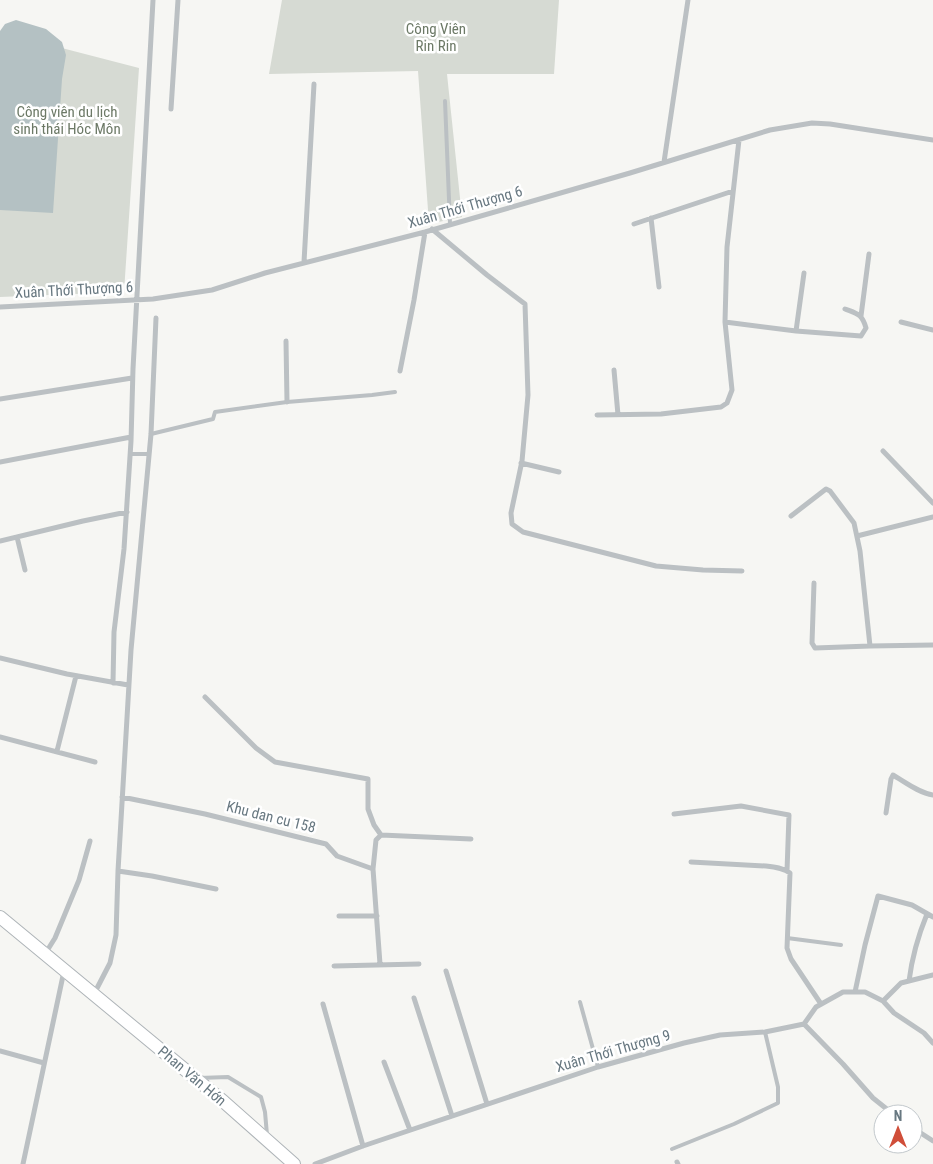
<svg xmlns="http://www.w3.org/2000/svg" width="933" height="1164" font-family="'Roboto Condensed',sans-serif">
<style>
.green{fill:#d6dad3}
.water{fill:#b4c1c3}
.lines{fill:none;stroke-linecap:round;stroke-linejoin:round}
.secondary-casing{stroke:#aeb4b8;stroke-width:14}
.lane{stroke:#bbc0c3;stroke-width:4}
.street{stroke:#bbc0c3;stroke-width:5}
.secondary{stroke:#fff;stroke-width:12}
.labels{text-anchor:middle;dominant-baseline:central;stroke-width:5;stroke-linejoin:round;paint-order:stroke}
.park-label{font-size:15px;fill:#6c7966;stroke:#fff}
.street-label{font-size:15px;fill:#687881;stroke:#fff}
</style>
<rect width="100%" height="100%" fill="#f6f6f3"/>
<path class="green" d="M282,0H559L554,74H447L462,217L429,224L418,71L269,74Z
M0,32L139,68L124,292L0,297Z"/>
<path class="water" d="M16,20L46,29L62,42L66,55L62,79L53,213L0,210V31L5,24Z"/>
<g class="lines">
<g class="secondary-casing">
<path id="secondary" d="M0,917L224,1102L294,1164"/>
</g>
<path class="lane" d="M445,101L450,224
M151,434L213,419L215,412L287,402L372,395L395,392
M130,454H149
M787,938L841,945
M580,1002L598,1067
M199,1078L228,1077L261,1097L265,1112L267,1135
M672,1149L734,1124L778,1103V1087L765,1032"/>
<path class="street" d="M171,109L178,0
M739,140L727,247L725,322L796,331L861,336L866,328C862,314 858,314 845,309
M664,162L688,0
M651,218L659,287
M634,224L733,191
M432,229L487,275L525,304L528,395L522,461L511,513L512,524L523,532L656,566L703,570L742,571
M304,262L314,84
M0,307L153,299L212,290L265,273L425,232L630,173L770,130L812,123L830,124L933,140
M861,316L869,254
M901,322L933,330
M796,331L804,273
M286,341L287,402
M614,370L618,415
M400,371L414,300L425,232
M0,399L132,378
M597,415L661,414L721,407L727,403L732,390L725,322
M883,451L933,503
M0,462L131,437
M521,463L559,472
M791,516L826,489L830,491L854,523L860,551L870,646L933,645
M857,536L933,517
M17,537L25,570
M0,541L83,521L127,512
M814,583L812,643L815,648L870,646
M0,658L67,674L128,685
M113,683L114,632L124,549L131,441L133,369L153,0
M205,697L256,748L275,762L368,779V809L374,825L381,835
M0,737L95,762
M57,751L76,676
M122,797L205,814L326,844L337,856L373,869L380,964
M886,813L891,779L893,775C905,782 919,793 933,795
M674,814L741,806L789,815L787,871
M691,862L766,866C775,867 783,868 790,873L787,948L791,959L821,1004
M373,869L376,840L381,835L471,839
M118,871L152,876L216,889
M339,916H377
M45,954L55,938L79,880L90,841
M334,966L419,964
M446,971L487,1104
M909,981C912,957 918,936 927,914
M855,992L865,945L878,896L912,905L933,917
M94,994L110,963L116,935L118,871L131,650L151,434L156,318
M414,998L452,1116
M883,1001L894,1013L924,1033L933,1043
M323,1004L363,1146
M804,1024L816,1007L843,992H865L883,1001L901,983L933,975
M804,1024L843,1064L873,1098L893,1114
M0,1051L44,1063
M384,1062L410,1130
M913,1128L933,1141
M677,1162L678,1164
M23,1164L64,971
M315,1164L363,1146L598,1067L684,1043L720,1035L765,1032L804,1024"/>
<use href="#secondary" class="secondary"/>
</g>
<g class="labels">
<g class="park-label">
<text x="436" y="29">Công Viên<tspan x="436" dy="17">Rin Rin</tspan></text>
<text x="67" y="112">Công viên du lịch<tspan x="67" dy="17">sinh thái Hóc Môn</tspan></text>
</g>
<g class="street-label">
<text transform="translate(465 207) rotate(-16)">Xuân Thới Thượng 6</text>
<text transform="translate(74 290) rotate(-3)">Xuân Thới Thượng 6</text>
<text transform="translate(271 817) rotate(14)">Khu dan cu 158</text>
<text transform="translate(613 1051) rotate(-16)">Xuân Thới Thượng 9</text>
<text transform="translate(192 1076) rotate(40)">Phan Văn Hớn</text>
</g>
</g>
<g transform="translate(898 1129)"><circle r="24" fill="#ffffff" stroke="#c3c9cd"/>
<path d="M0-4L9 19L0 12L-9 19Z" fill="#d04e39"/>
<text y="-8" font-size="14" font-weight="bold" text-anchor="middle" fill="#687881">N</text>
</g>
</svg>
